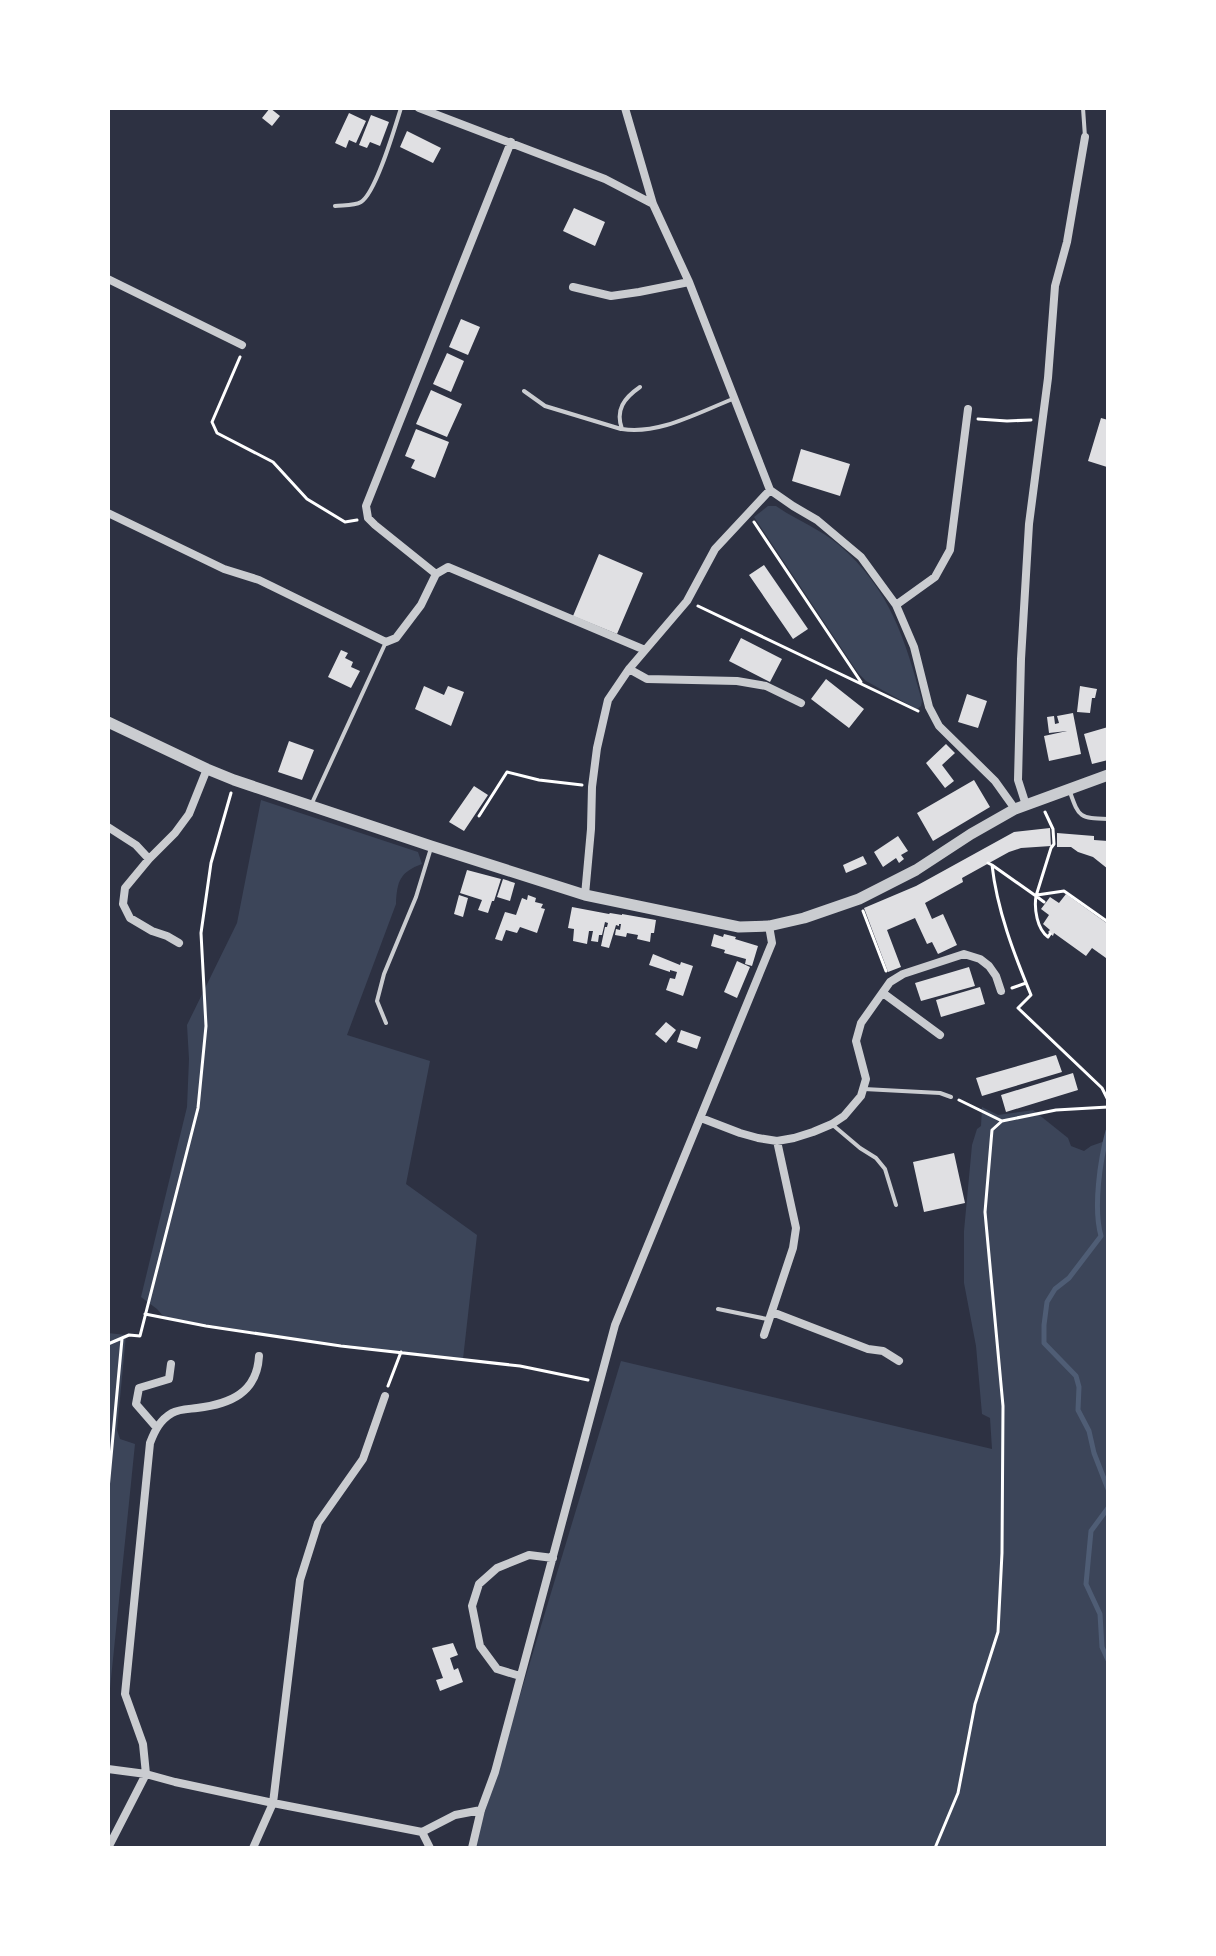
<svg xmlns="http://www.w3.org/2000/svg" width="1216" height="1956" font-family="'DM Sans',sans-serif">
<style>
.green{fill:#3c4559}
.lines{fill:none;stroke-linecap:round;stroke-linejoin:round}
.stream{stroke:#4f5d75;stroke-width:5}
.building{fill:#e0e0e3}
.path{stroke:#fff;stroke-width:3}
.service{stroke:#caccd0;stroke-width:4}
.minor{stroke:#caccd0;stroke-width:8}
.tertiary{stroke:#caccd0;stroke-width:11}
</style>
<rect width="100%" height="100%" fill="#2d3142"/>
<path class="green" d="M768,506H776C796,520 820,529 839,545C890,589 905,639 922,701L921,706L917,709L913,707L866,681L858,673L754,517Z
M261,800L418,852L422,864C400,872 397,881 396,904L347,1035L430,1061L406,1184L477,1235L463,1359C363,1348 263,1335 164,1317L157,1309L141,1297L187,1107L189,1059L187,1025L237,923Z
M982,1107L998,1115L1033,1110L1068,1138L1071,1146L1084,1151L1091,1146L1108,1140V1848H474L621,1361L992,1449L990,1418L982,1414L976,1346L964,1283V1231L972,1145L977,1129L981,1126Z
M108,1333L126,1335L117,1430L120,1439L135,1444L108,1708Z"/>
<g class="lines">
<path class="stream" d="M1108,1131C1100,1160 1093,1208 1101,1236L1069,1278L1055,1289L1047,1302L1044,1325V1343L1076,1376L1079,1387L1078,1410L1089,1431L1094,1453L1108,1489
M1108,1508L1091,1531L1086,1584L1100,1614L1102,1647L1108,1660"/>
</g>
<path class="building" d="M270,108L280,116L272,126L262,118Z
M349,113L366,121L356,143L349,140L346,148L335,143Z
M371,115L389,122L380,146L370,142L367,148L359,145Z
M407,131L441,148L433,163L400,147Z
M574,208L605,222L595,246L563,231Z
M461,319L480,327L468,355L449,347Z
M447,353L464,361L451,392L433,384Z
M431,390L462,404L447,437L416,424Z
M1101,418L1108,420L1107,467L1088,461Z
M416,429L449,442L435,478L411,468L415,460L405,456Z
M801,449L850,464L840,496L792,481Z
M599,554L643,573L617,634L573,616Z
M764,565L808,629L793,639L749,575Z
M741,638L782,659L770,682L729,661Z
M341,650L348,653L345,658L353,662L351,667L360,671L351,688L328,677Z
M826,679L864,709L849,728L811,699Z
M424,686L444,695L448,686L464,692L451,726L415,709Z
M1080,686L1097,689L1095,698H1092L1090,713L1077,712Z
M967,694L987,701L978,728L958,722Z
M1073,713L1081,754L1049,761L1044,736L1067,731L1049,733L1047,717L1054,716L1055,724L1059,723L1057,716Z
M1108,727V760L1092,764L1084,734Z
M289,741L314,750L302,780L278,772Z
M946,744L955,753L942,765L954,781L945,788L926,763Z
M974,780L990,807L933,841L917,813Z
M474,786L488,795L464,831L449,822Z
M1050,828L1051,846L1021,848L1009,852L962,878L963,882L925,903L932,919L943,914L957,945L938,954L932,942L927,944L915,918L887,930L901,967L888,972L864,908L916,886L1014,832Z
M1057,833L1094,836V840L1108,841V869L1093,857L1078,852L1071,847H1057Z
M898,836L908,851L901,855L904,859L899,863L896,858L883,867L874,852Z
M863,856L867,864L846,873L843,865Z
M467,870L501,879L494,901H492L488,913L478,910L482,900L460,893Z
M503,879L515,883L510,901L497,897Z
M1066,894L1108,924V956L1106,958L1092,948L1086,956L1054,933L1053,936L1048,932L1050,930L1043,924L1049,915L1041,909L1050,897L1059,903Z
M459,895L468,898L463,917L454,914Z
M528,895L536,898L535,902L543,904L541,908L545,909L537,933L520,927L517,933L506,930L502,941L495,939L505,912L516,915L522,898L527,900Z
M572,907L609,914L610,913L622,915V914L656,920L654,933H651L650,942L637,939L638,935L627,933L626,937L615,935L616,929L620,930L621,924H619V926L616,925L609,948L601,946L605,927H607L608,923L605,922L602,935H599L598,942L591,941L593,931H589L587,944L573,941L574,929L568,928Z
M714,934L723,937L724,934L736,937L735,939L758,946L752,966L745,964L746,959L724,953L725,950L711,946Z
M653,954L680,965L681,962L693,966L683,996L666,990L670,978L675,979L677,972L670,970V972L649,965Z
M737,961L750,967L737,998L724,992Z
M969,967L975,986L921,1001L915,983Z
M980,987L985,1004L941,1017L936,1000Z
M666,1022L676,1030L666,1043L655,1034Z
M681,1030L701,1037L697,1049L677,1042Z
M1056,1055L1062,1072L982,1096L976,1078Z
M1073,1073L1078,1090L1006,1112L1001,1095Z
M954,1153L965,1203L924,1212L913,1162Z
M453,1643L458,1655L450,1658L454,1670L458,1668L463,1682L440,1691L436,1680L443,1678L432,1648Z"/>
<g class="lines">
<path class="path" d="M240,357L212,422L217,433L273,462L307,499L345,522L357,520
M978,419L1007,421L1031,420
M754,522L861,682
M698,606L918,711
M479,816L507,772L539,780L582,785
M988,863L992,865C997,910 1014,954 1031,995L1018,1008L1102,1088L1108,1100
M992,865L1036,896L1051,848L1054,844L1053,829L1045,812
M1037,895L1064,891L1108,922
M1036,896C1034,909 1037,929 1048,937L1050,934
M1036,896L1044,902
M863,911L886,971
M1012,988L1026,983
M959,1100L1002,1121
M145,1314L206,1326L341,1346L520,1366L588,1380
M108,1344L129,1335L140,1336L198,1108L206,1026L201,933L211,863L231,793
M388,1386L401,1352
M108,1489L122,1339
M935,1848L958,1793L975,1704L998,1632L1002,1553L1003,1406L985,1212L992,1130L1002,1121L1056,1110L1108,1107"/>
<path class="service" d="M1083,108L1085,137
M335,206C343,205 354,206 361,202C376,193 395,127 401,108
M640,387C624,398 615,410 622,429C659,435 699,412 733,399
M524,391L545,406L621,429
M1070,792C1079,818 1080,818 1108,819
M312,803L386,642
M386,1023L377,1001L384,974L416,897L431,848
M864,1089L940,1093L951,1097
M834,1126L860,1148L876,1158L885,1169L896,1205
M718,1309L767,1319"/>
<path class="minor" d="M419,108L605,179L653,204
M625,108L653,204L689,282L770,490L793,506L817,520L861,557L896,605L914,647L929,707L939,726L995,781L1015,809
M108,279L242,345
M573,287L611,296L639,292L689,282
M108,513L224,569L259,580L386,642L396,638L421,605L436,574L448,567L645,650
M436,574L375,525L368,518L366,506L511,142
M896,605L935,577L950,550L968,409
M629,669L647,679L737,681L766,686L801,703
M1026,805L1018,780L1021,659L1029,524L1048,378L1055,286L1067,242L1085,137
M108,827L136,845L149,859
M585,895L591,829L592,787L597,748L608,700L629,669L687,601L715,549L770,490
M179,943L167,936L152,931L130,918L123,904L125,888L149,859L175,833L189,814L207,769
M883,993L940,1035
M701,1118L740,1133L758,1138L777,1141L794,1138L813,1132L832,1124L844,1116L861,1096L866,1079L856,1041L861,1023L890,982L903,974L964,954L980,959L989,966L996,976L1001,991
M772,1312L868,1349L883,1351L899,1361
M764,1335L793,1248L796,1228L777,1141
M156,1427L136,1404L139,1388L169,1379L171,1364
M520,1676L497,1669L480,1646L472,1606L479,1584L497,1568L529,1555L553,1558
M108,1769L146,1774L175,1782L273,1803L422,1832L455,1815L481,1810
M422,1832L430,1848
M108,1848L146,1774L143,1744L125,1694L150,1443C155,1430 160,1420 172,1413C179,1409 190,1409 197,1408C230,1404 257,1393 259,1356
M253,1848L273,1803L300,1580L318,1523L363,1459L385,1396
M472,1848L481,1810L495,1772L615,1325L772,943L769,926"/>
<path class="tertiary" d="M108,722L207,769L234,780L431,846L585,895L739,927L769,926L804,918L859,899L916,870L971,834L1015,809L1108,775"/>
</g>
<rect width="1216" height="1956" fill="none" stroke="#ffffff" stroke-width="220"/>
</svg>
